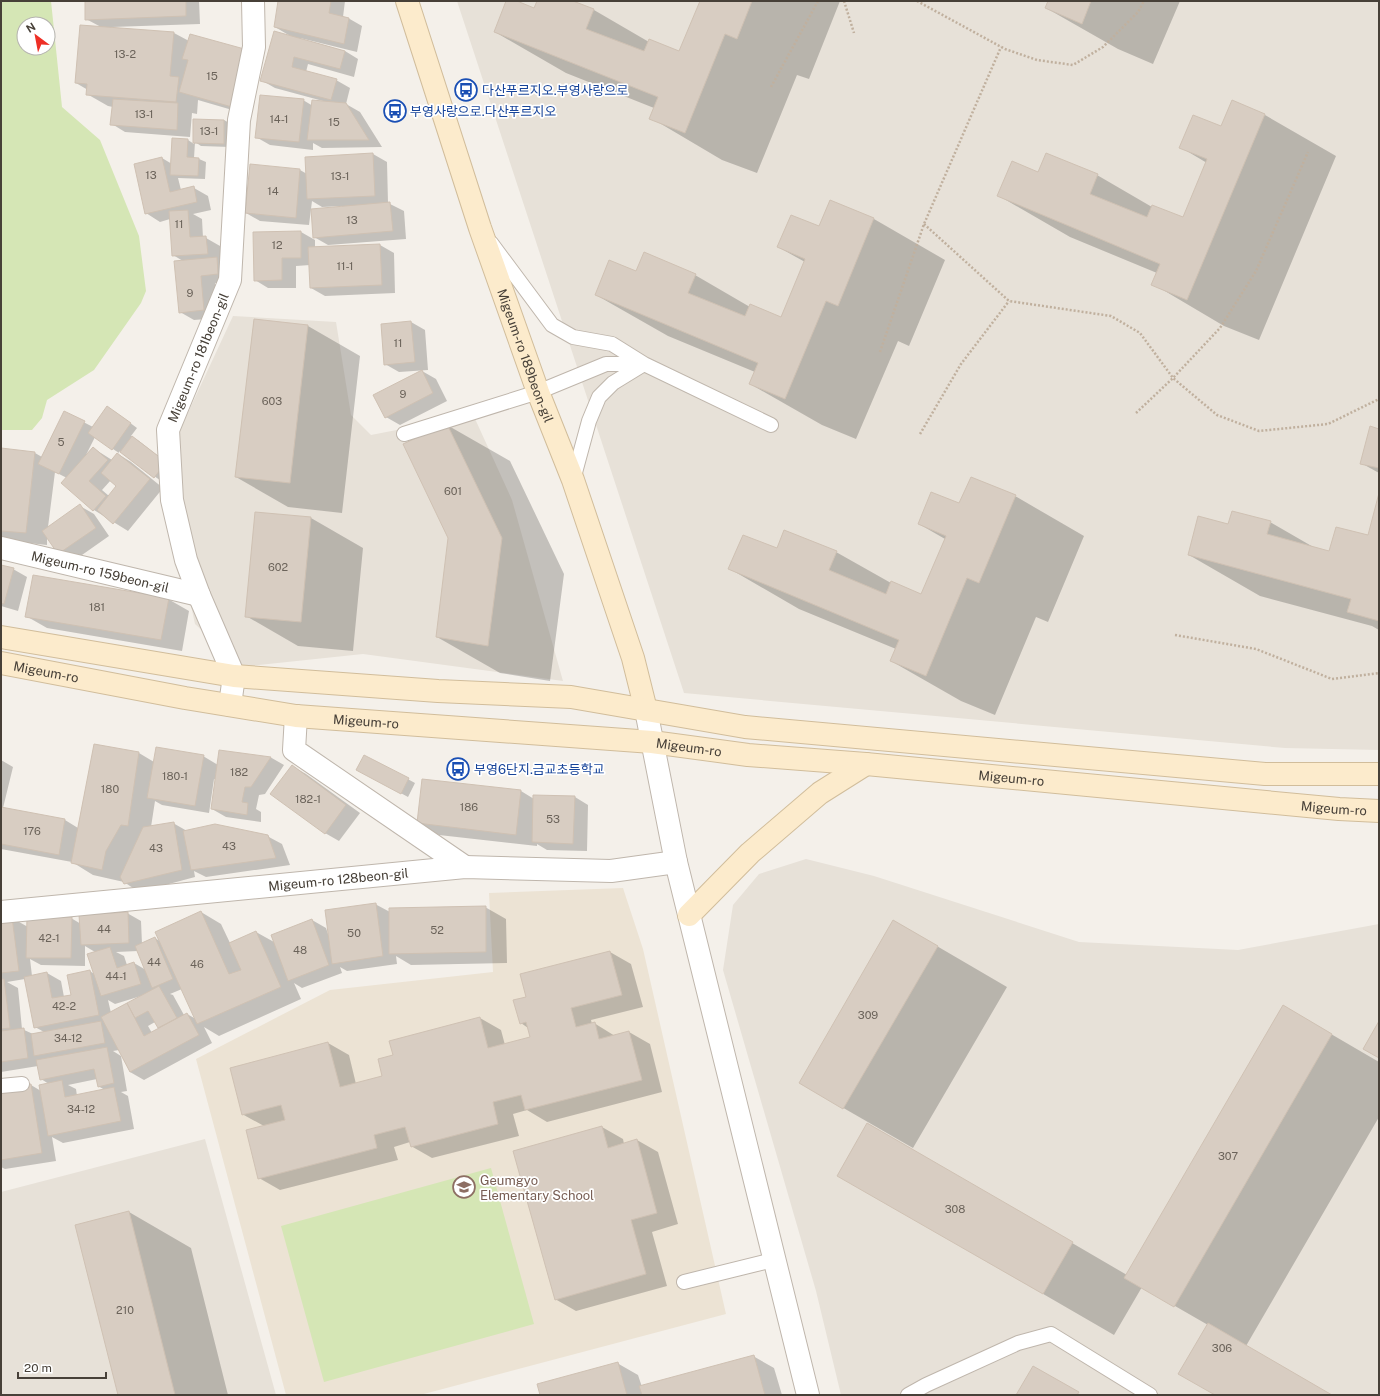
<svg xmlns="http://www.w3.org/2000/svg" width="1380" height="1396" font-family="'Public Sans','Noto Sans KR',sans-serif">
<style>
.residential{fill:#e7e1d8}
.education{fill:#ece3d4}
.green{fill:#d5e6b5;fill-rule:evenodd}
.shadow{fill:#0003;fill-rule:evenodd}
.building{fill:#d8cdc2;stroke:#cfc1b3}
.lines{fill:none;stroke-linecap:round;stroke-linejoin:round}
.lane-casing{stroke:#bfb6ac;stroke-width:16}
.street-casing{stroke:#bfb6ac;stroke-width:24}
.secondary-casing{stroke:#d1bd9b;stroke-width:24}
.path{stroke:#c0b09e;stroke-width:2.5;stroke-dasharray:2 2;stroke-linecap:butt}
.lane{stroke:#fff;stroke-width:14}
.street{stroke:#fff;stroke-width:22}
.secondary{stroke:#fcebcc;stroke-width:22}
.labels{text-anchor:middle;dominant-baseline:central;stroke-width:3.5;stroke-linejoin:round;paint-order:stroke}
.number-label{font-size:11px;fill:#6b635a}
.transit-label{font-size:13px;fill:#164399;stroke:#fff;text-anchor:start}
.street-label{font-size:13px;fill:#474038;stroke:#fff}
.education-label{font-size:13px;fill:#785e54;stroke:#fff;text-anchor:start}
</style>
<rect width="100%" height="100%" fill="#f4f0ea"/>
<path class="residential" d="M457,1H1379V750L1285,748L684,693Z
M233,316L336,322L351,415L371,435L422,425L471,410L512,500L563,681L363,654L241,667L195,624L177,541L180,465L179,432Z
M806,859L874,876L1079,942L1238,950L1379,924V1395H841L816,1291L723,970L733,905L759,874Z
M205,1139L276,1395H1V1192Z"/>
<path class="education" d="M623,888L643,949L726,1314L420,1395H286L196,1059L330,990L493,972L489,893Z"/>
<path class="green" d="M1,1H51L62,107L100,140L139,236L146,291L141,303L94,370L47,400L42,418L32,430H1ZM24,24H48V48H24Z
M491,1168L534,1324L324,1382L281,1226Z"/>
<path class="shadow" d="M86,1H199L200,24L112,27L111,28L174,33L189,41L246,114L198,100L197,114L192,113L190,137L125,132L112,124L113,107L108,106L87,94L88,90L76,83L101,27L86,19Z
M279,1H345L343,17L348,18L362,26L357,52L300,38V39L345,51L358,59L354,77L308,64L306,72L336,80L350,88L346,104L360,112L382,147L322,148L313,143V150L270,145L256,137L303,100L313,106L323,101L275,88L261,80L292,37L275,27Z
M508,1H515L534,9L538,1H571L594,10L649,42L680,52L701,1H840L809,79L797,75L757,173L722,160L651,118L654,108L566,73L495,32Z
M1050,1H1180L1153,64L1118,49L1046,8Z
M1232,102L1265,115L1336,156L1259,340L1224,326L1153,284L1157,273L1070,237L999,196L1038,173L1097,175L1152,207L1183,219L1207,163L1180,147L1221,128Z
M194,120H224L231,124L230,147L201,146L195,142L194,158L199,159L206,162L205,179L178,178L181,190L194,188L208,196L211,210L193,214L202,219L203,238H206L220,246L221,261L232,281L215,283L218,318L194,320L180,312L183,261L173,255L170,219L160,222L146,213L162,158L172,164L188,140L194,144Z
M373,154L387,162L388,203L404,211L406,239L328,245L314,237L342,207V206L322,207L312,201L309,225L260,221L246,213L300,170L307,174Z
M830,201L874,219L945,260L909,346L898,341L856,439L822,425L750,384L755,372L668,336L596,295L636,273L695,275L750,307L781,318L805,262L778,247L819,228Z
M301,232L315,240V248L380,245L394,253L395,293L325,296L311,288L310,265L296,266V288H268L255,280Z
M254,320L308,326L360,356L342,513L288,507L236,477Z
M411,322L425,330L428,370L399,372L385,364Z
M422,371L436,379L447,401L400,425L386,417Z
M114,411L137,428L131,436L139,441L172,467L161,481L120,451L118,454L131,462L163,488L128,531L94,510L67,478L55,472L48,527L80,506L94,514L109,536L72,562L47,537V545L1,540V449L35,453L42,457L64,412L93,427ZM95,437L119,453L112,460L93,448L86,455ZM111,480L118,486L109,496L102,490Z
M447,425L510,461L564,574L550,681L500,673L437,637L449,538Z
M1379,430V473L1361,463Z
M1015,496L1084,536L1048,622L1036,617L995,715L961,701L891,661L896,649L799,609L730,569L777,550L836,552L891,583L922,595L945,539L919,524L960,504Z
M1379,497V630L1372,626L1260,596L1189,555L1229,525L1270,522L1315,548L1330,552L1368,537Z
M256,513L311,518L363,548L353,651L298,646L246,616Z
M1,566L13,569L27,577L18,611L1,606Z
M168,599L189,611L182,651L47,628L26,616Z
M94,745L139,753L154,762L203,756L218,765L270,757L284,765L265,794L259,795L256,809L261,812V822L226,817L212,809L216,780L214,779L209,813L162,805L155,801L151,827L173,823L187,831L267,836L282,844L290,865L206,877L194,871L195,877L139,892L124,882L93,875L72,862L1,849V760L13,767L3,808L65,820L78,828Z
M365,756L415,783L408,797L364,773Z
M292,766L306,774L360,813L339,841L325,833Z
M521,791L534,799L575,797L588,805L587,851L547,850L537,844V846L439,835L418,823Z
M375,904L390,912L485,907L506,919L507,963L411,965L396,956L397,964L347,971L340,967L342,973L302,988L294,983L301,999L219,1036L204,1027L212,1043L144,1080L130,1072L119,1050L113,1051L121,1056L127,1091L121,1092L128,1096L134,1129L63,1143L52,1137L56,1161L5,1169L1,1167V1090L31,1085L41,1091L49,1084L41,1079L38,1066L1,1072V920L12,918L28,927L71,918L81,924L127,913L141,921L142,944L155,938L161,942L201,912L221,924L230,943L256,932L274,942L312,920L326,928L329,937ZM85,946L95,952L94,974L90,971L72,995L64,997L61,981L47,973L32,976L30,959L41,965L85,966ZM138,951L146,970L134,963L127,965L124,956L116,952ZM25,979L35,1027L44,1032L33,1034L22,1029L18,988L7,982ZM182,989L196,1019L187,1014L184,1015L173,995L170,994ZM141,996L142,997L111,1013L108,1000L115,1004ZM155,1022L159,1029L152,1033L148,1026ZM97,1079L98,1086L105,1090L77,1096L76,1089L68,1085Z
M894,921L1007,987L913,1148L800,1083Z
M610,952L631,964L643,1007L591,1020L592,1024L594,1023L615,1036L629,1032L650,1044L662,1092L547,1122L527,1110L513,1114L519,1136L432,1158L411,1146L410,1142L394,1147L398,1160L280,1190L259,1178L264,1126L242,1114L328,1043L349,1055L356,1084L384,1076L394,1056L480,1018L501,1030L505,1045L531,1038L528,1028L521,1023L527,998L521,975Z
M1283,1006L1379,1062V1117L1246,1346L1330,1395H1217L1208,1325L1142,1287L1114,1335L838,1175L868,1124L1127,1275Z
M602,1127L623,1139L624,1144L637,1140L658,1152L678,1224L652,1232L667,1286L576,1311L555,1299Z
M129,1212L191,1248L228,1395H119Z
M753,1356L774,1368L782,1395H541L617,1363L638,1375L642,1387Z"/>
<path class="building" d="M85,1H186V16L85,20Z
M278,1H331L329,13L349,18L344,44L274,27Z
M506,1H517L534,8L537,1H573L594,9L586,29L644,51L649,39L679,51L700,1H752L737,39L725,34L685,133L649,119L658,97L494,32Z
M1048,1H1091L1082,24L1045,8Z
M80,25L174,32L170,76L179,77L176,102L86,95L87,84L75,83Z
M274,31L345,51L340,69L294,57L292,67L337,79L331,100L260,81Z
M190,34L248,50L232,107L179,92L188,60L182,59Z
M260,95L304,99L299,142L255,138Z
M113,99L178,103L177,130L110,125Z
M312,100L346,103L369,140H307Z
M1232,100L1265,114L1187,300L1151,285L1160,264L997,196L1012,161L1038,172L1046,153L1098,174L1090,194L1147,217L1152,205L1183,217L1207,159L1179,148L1193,115L1221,126Z
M193,119L224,120V144L193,143Z
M172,138L188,139L187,157L199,158L198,176L170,175Z
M373,153L375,196L307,199L305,157Z
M162,157L170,192L194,186L197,202L145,214L134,164Z
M250,164L300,169L296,218L245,213Z
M830,200L874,218L838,306L826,301L785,399L749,384L758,363L595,295L609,260L636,271L644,252L696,274L688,293L745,316L750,304L781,317L805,259L777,247L791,215L819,226Z
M390,202L393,231L313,238L311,209Z
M188,210L190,237L206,236L208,254L172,256L169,211Z
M301,231V258H282V280L254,281L253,232Z
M380,244L382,285L310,288L308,247Z
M217,257L218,274L201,276L204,310L179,313L174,261Z
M254,319L308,325L290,483L235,477Z
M411,321L415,362L384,365L381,324Z
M422,370L433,393L385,418L373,395Z
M107,406L131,423L112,450L88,433Z
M64,411L85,421L59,474L38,464Z
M447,424L502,538L488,646L436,637L448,538L403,444Z
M1370,426L1379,429V468L1360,464Z
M132,436L166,462L154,478L120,452Z
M93,447L108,460L89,481L106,496L93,511L61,483Z
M1,448L35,452L26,533L1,531Z
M117,453L150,479L113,524L97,510L116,486L101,473Z
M971,477L1016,495L979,583L967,578L926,676L890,661L899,640L728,569L743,535L777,548L784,530L837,551L829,570L886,594L891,581L921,594L946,536L918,524L931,492L959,503Z
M1379,493V621L1347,612L1351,599L1188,555L1198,516L1228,524L1232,511L1271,521L1267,534L1329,551L1336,527L1368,535Z
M80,504L96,528L58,554L42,531Z
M255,512L311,517L301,622L245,617Z
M1,565L14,568L4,604L1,603Z
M33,575L169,598L161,640L25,617Z
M94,744L139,752L128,826L121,825L106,851L102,870L71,863Z
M156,747L204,755L195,806L147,798Z
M219,750L271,757L251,787H245L242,802L248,803L247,815L211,809Z
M364,755L409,778L401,794L356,770Z
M292,765L346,805L325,834L270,794Z
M422,779L521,790L516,835L417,823Z
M533,795L575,796L573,844L532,842Z
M1,807L65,819L59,855L1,844Z
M174,822L182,870L124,884L120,877L143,827Z
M215,824L268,835L276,858L191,870L183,831Z
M376,903L383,956L332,964L325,910Z
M486,906V952L389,954V908Z
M201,911L229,974L241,970L229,943L256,931L281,987L197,1024L155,932Z
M128,912L129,943L81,945L79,915Z
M12,917L19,971L1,973V919Z
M27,917H72L71,958H26Z
M312,919L329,965L288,981L271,935Z
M893,920L938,946L843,1109L799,1083Z
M155,937L173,979L152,988L135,946Z
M110,947L117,968L134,962L141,984L101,996L87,954Z
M610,951L622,995L571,1008L576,1027L595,1022L599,1039L629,1031L642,1080L525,1110L521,1095L493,1102L498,1124L411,1147L405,1127L374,1135L377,1148L258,1179L246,1130L285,1120L281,1105L242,1115L230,1068L328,1042L340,1087L382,1076L378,1059L393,1055L389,1041L480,1017L488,1048L530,1037L526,1022L520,1024L513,1000L526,997L520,974Z
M90,970L99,1015L34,1028L24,977L47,972L52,998L71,995L67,975Z
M1,979H4L10,1028L1,1029Z
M159,986L177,1018L158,1028L148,1011L135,1018L127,1003Z
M127,1003L144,1036L187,1013L199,1035L130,1072L101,1017Z
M1283,1005L1332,1034L1174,1307L1124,1278Z
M101,1021L105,1043L34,1056L31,1034Z
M1379,1021V1058L1363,1049Z
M24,1028L28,1058L1,1062V1031Z
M107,1047L114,1083L98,1087L94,1069L40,1080L36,1060Z
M62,1080L65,1097L114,1087L121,1121L48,1136L39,1085Z
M31,1084L42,1153L1,1160V1089Z
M867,1123L1073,1242L1043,1294L837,1176Z
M602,1126L608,1148L637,1139L657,1213L631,1220L646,1274L555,1300L513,1151Z
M129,1211L175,1395H118L75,1225Z
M1208,1323L1332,1395H1215L1178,1374Z
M754,1355L765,1395H642L639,1386Z
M618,1362L627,1395H540L537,1384Z
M1033,1366L1079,1392L1077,1395H1016Z"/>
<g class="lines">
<g class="lane-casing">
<path id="lane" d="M491,243L552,325L573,337L612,344L644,364L613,383L599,397L589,421L573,480
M404,434L538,392L606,364H644L771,425
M1,1086L22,1084
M684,1282L773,1260
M908,1395L926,1385L1018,1343L1051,1334L1150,1395"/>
</g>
<g class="street-casing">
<g id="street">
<path id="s1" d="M1,548L199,595"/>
<path id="s2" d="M230,705L234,676L199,595L186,560L172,500L168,430L230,280L239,120L254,47L253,1"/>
<path d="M646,710L676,862L808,1395"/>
<path d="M296,716L294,750L465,867"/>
<path id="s3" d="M1,912L465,867L611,871L676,862"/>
</g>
</g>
<g class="secondary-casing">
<g id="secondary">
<path id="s4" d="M407,1L480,228L538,392L573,480L633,658L646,710"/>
<path d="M1,637L234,676L438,691L571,697L745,727L1265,774H1379"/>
<path id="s5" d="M1,663L185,698L296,716L652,742L748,755L866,764L1339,809L1379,811"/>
<path d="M689,915L750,853L820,793L866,764"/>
</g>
</g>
<path class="path" d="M844,1L854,33
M917,1L1005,49L1037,60L1073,65L1103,47L1138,12L1144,1
M771,87L818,1
M924,224L1009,301L1111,316L1140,333L1173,378L1217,415L1259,431L1328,424L1379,399
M880,352L924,224L1001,47
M1136,413L1173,378L1220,328L1256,271L1308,152
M920,434L961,364L1009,301
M1175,635L1256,649L1332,679L1379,673"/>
<use href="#lane" class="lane"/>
<use href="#street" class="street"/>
<use href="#secondary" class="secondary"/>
</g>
<defs>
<g id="bus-ring" transform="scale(1.15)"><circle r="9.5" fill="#fff" stroke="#1a4fb4" stroke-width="1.5"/><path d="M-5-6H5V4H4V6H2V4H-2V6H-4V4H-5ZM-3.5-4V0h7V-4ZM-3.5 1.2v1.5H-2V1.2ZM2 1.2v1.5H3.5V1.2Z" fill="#1a4fb4"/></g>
<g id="school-ring" transform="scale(1.15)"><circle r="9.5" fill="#fff" stroke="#8d6e63" stroke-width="1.5"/><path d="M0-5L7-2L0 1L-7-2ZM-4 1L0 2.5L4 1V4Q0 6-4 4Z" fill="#8d6e63"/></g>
</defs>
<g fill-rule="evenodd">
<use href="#bus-ring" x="466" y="90"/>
<use href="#bus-ring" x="395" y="111"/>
<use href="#bus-ring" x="458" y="769"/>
<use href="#school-ring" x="464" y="1187"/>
</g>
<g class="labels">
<g class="number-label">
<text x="125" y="54">13-2</text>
<text x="212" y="76">15</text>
<text x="144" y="114">13-1</text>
<text x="279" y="119">14-1</text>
<text x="334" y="122">15</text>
<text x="209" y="131">13-1</text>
<text x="151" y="175">13</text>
<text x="340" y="176">13-1</text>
<text x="273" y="191">14</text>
<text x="352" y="220">13</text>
<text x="179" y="224">11</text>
<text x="277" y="245">12</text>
<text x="345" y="266">11-1</text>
<text x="190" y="293">9</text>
<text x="398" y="343">11</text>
<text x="403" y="394">9</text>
<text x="272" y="401">603</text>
<text x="61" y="442">5</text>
<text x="453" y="491">601</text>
<text x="278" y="567">602</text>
<text x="97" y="607">181</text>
<text x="239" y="772">182</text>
<text x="175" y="776">180-1</text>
<text x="110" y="789">180</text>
<text x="308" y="799">182-1</text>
<text x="469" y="807">186</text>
<text x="553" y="819">53</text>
<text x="32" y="831">176</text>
<text x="229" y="846">43</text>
<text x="156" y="848">43</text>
<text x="104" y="929">44</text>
<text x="437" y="930">52</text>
<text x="354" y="933">50</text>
<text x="49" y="938">42-1</text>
<text x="300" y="950">48</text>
<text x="154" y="962">44</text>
<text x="197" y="964">46</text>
<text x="116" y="976">44-1</text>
<text x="64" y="1006">42-2</text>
<text x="868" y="1015">309</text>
<text x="68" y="1038">34-12</text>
<text x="81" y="1109">34-12</text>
<text x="1228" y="1156">307</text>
<text x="955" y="1209">308</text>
<text x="125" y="1310">210</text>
<text x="1222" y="1348">306</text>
</g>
<g class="transit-label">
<text x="482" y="90">다산푸르지오.부영사랑으로</text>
<text x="410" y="111">부영사랑으로.다산푸르지오</text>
<text x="474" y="769">부영6단지.금교초등학교</text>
</g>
<g class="street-label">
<text stroke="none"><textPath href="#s4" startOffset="374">Migeum-ro 189beon-gil</textPath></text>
<text stroke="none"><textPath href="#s2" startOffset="365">Migeum-ro 181beon-gil</textPath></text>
<text stroke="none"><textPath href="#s1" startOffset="102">Migeum-ro 159beon-gil</textPath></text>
<text stroke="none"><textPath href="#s5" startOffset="46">Migeum-ro</textPath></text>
<text stroke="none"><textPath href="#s5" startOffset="370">Migeum-ro</textPath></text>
<text stroke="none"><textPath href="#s5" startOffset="694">Migeum-ro</textPath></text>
<text stroke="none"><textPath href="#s5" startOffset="1018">Migeum-ro</textPath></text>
<text stroke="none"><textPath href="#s5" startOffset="1342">Migeum-ro</textPath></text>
<text stroke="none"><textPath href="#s3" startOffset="339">Migeum-ro 128beon-gil</textPath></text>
</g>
<g class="education-label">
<text x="480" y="1180">Geumgyo<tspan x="480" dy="15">Elementary School</tspan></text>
</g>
</g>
<rect width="1380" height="1396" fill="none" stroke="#474038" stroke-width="4"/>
<g transform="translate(36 36) rotate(328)"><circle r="19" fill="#ffffff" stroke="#b5b3af"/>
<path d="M0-3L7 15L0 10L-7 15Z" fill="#ee2f26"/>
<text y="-6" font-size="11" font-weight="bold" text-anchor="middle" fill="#474038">N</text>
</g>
<path d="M18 1372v6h88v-6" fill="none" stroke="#474038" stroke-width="2"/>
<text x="24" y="1372" font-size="12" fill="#474038" stroke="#ffffff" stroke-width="3" paint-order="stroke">20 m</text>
</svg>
